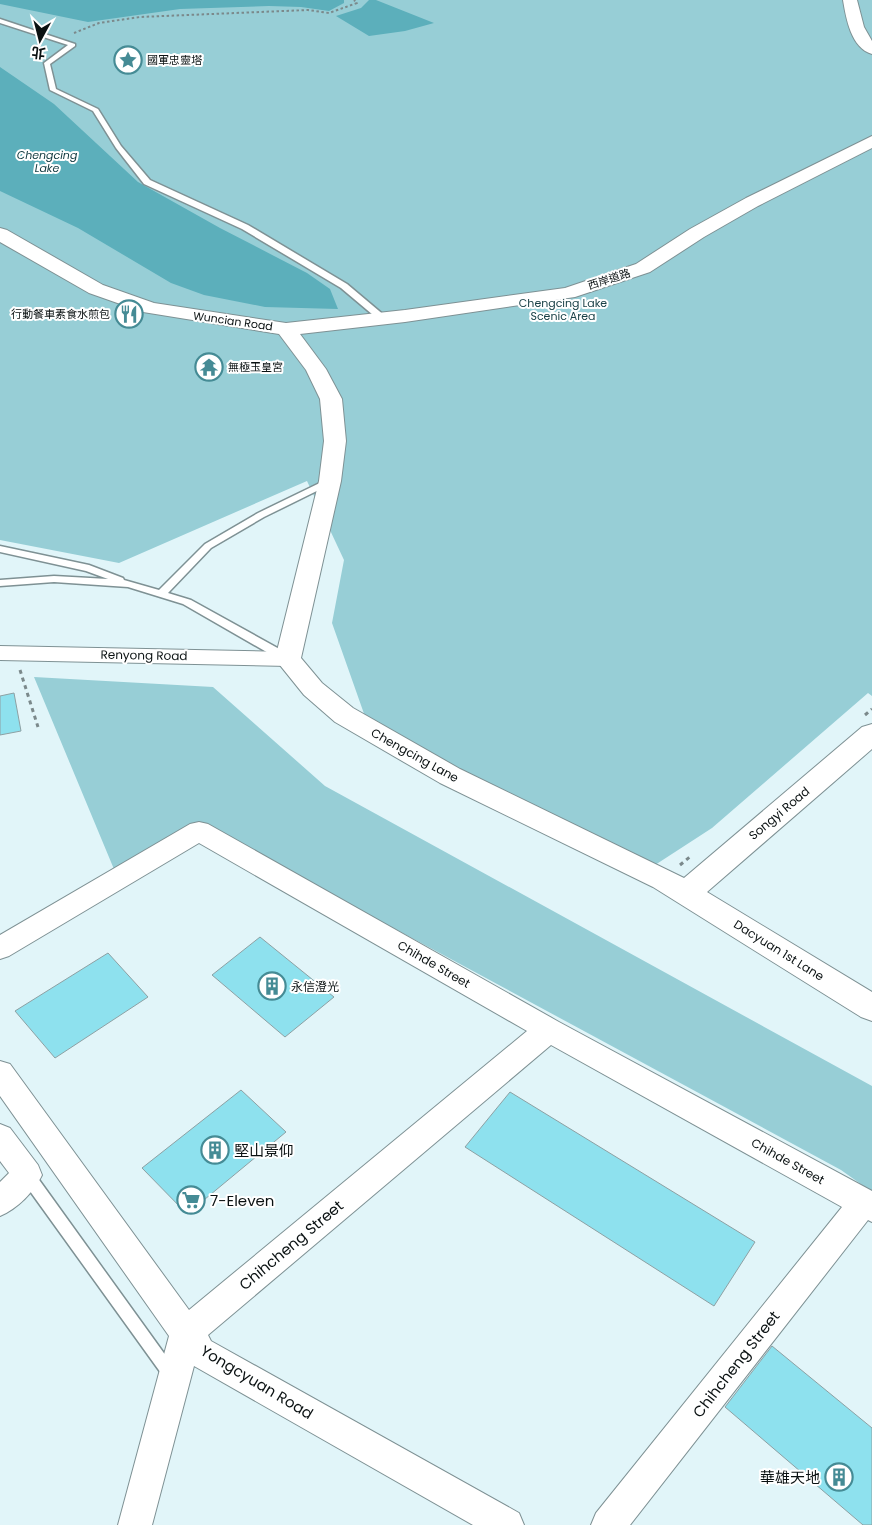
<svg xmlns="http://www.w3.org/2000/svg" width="872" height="1525" font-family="Poppins,'Noto Sans TC',sans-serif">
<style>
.green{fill:#97ced6}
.water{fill:#5cafbb}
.building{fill:#8ee1ee;stroke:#8da0a3}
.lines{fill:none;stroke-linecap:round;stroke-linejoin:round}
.service-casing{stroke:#7e9194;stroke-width:3}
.minor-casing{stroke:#7e9194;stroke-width:2}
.tertiary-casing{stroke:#7e9194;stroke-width:2}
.path-far1{stroke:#7b898b;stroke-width:2;stroke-dasharray:2.5 2.5;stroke-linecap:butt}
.path{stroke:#7b898b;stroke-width:3;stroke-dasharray:4 4;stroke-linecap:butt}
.service{fill:#fff;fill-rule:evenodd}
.minor{fill:#fff;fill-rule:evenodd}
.tertiary{fill:#fff;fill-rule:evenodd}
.labels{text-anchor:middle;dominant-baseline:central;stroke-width:4;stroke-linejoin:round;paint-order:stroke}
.far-poi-label{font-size:11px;fill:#0a1112;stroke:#fff;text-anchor:start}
.far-water-label{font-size:11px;font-style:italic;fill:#11393f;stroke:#fff}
.far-street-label{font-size:11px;fill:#0a1112;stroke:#fff}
.far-park-label{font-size:11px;fill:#1b4248;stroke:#fff}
.street-label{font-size:12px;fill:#0a1112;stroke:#fff}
.poi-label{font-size:12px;fill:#0a1112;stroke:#fff;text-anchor:start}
.near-poi-label{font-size:15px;fill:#0a1112;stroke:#fff;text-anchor:start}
.near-street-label{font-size:15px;fill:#0a1112;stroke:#fff}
</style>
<rect width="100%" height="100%" fill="#e1f5f9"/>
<path class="green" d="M0,0H872V696L868,693L712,828L655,865L368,725L332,623L344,560L307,481L119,563L0,540Z
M34,677L213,687L325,786L872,1086V1192L841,1170L201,824L116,874Z"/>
<path class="water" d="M0,0H344V3L329,11L301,7L269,6L180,9L88,22L0,4Z
M369,0H376L434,23L405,31L369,36L336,16L361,8Z
M0,67L54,104L138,182L220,228L307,273L330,289L338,309L265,307L204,295L171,283L78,228L0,191Z"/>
<path class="building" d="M14,693L21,731L0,735V696Z
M260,937L334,997L285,1037L212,975Z
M108,953L148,997L55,1058L15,1011Z
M241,1090L286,1132L187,1214L142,1168Z
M510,1092L755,1242L714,1306L465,1147Z
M772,1346L872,1428V1525H863L725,1407Z"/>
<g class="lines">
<g class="service-casing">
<path id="service" d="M0,19L75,44V46L50,64L56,89L98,109L121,146L150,180L248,225L347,284L385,316V320H379L341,288L242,229L144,184L116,148L93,111L50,90L44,63L68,45L0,23Z
M330,478L335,481L333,483L264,517L211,548L168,593L191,600L292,656L293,659L292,662H284L183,604L128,587L54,582L0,586V580L54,576L108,579L86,571L0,552V546L89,565L123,578L124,580L159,590L205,544L258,513Z
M27,1169L32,1170L176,1370L179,1375L176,1380L171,1383L166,1380L22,1180L20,1175L22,1170Z"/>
</g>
<g class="minor-casing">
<path id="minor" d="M0,646L288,652L296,654L299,659L296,664L288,666L0,660Z
M199,822L208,824L559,1022L872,1191V1222L868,1220L630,1525H591L596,1513L842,1207L551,1045L208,1335L211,1341L519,1513L524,1525H473L194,1366L152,1525H118L169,1336L0,1096V1061L10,1064L189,1310L527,1031L199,843L9,956L0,959V935L190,824Z
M0,1124L10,1128L38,1165L42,1175C34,1192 17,1209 0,1216V1182L9,1173L0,1161Z"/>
</g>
<g class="tertiary-casing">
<path id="tertiary" d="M843,0H857L864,27L872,41V54C851,48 846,18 843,0Z
M872,136V148L758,206L704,237L650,272L575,297L405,322L300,334L326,369L342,399L346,441L341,481L301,658L322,683L353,708L460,769L684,878L862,727L872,724V749L707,892L872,992V1021L861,1017L653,887L440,783L335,722L304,695L275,659L319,481L324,441L320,399L306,370L279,334L143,312L89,293L0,242V228L7,230L103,285L154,303L286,323L405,310L565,288L636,264L690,229L746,198Z"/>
</g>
<path class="path-far1" d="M74,33L99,23L140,17L308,10L329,13L357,3L354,0"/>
<path class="path" d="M20,670L38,727
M865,715L872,709
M680,865L691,856"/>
<use href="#service" class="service"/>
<use href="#minor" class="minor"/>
<use href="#tertiary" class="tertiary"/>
</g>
<defs>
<g id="sight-ring" transform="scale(1.4375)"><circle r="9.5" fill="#fff" stroke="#458b95" stroke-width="1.5"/><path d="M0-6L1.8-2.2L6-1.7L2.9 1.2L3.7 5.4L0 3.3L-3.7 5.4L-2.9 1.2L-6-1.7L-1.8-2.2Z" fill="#458b95"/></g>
<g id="restaurant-ring" transform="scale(1.4375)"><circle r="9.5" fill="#fff" stroke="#458b95" stroke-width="1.5"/><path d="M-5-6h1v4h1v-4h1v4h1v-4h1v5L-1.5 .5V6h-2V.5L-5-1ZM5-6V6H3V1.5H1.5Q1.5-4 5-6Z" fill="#458b95"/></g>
<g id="temple-ring" transform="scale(1.4375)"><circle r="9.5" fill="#fff" stroke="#458b95" stroke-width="1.5"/><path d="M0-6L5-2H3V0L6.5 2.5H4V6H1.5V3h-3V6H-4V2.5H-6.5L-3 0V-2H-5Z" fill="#458b95"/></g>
<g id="building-ring" transform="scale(1.4375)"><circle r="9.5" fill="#fff" stroke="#458b95" stroke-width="1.5"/><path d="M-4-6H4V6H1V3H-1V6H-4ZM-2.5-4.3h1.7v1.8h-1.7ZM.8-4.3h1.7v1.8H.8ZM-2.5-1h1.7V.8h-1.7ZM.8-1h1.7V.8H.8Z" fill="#458b95"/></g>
<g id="supermarket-ring" transform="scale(1.4375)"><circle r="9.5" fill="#fff" stroke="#458b95" stroke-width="1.5"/><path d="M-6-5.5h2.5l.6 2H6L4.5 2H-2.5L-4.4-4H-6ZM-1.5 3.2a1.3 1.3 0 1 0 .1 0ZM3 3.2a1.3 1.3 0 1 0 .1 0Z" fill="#458b95"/></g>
</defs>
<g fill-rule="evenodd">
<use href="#sight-ring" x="128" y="60"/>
<use href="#restaurant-ring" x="129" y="314"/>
<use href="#temple-ring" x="209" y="367"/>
<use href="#building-ring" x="272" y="986"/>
<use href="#building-ring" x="215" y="1150"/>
<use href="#supermarket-ring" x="191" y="1200"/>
<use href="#building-ring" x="839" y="1477"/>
</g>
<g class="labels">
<g class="far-poi-label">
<text x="147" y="60">國軍忠靈塔</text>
<text x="110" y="314" text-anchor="end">行動餐車素食水煎包</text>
<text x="228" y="367">無極玉皇宮</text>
</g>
<g class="far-water-label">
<text x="47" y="155">Chengcing<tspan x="47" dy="13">Lake</tspan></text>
</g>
<g class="far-street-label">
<text transform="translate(609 279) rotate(-18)">西岸道路</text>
<text transform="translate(233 321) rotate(8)">Wuncian Road</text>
</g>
<g class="far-park-label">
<text x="563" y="303">Chengcing Lake<tspan x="563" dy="13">Scenic Area</tspan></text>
</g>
<g class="street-label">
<text transform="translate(144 655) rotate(1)">Renyong Road</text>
<text transform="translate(415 755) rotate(29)">Chengcing Lane</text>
<text transform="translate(779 813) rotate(-40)">Songyi Road</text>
<text transform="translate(779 950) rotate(32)">Dacyuan 1st Lane</text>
<text transform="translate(434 964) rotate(30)">Chihde Street</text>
<text transform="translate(788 1161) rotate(29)">Chihde Street</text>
</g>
<g class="poi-label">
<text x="291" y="986">永信澄光</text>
</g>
<g class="near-poi-label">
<text x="234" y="1150">堅山景仰</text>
<text x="210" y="1200">7-Eleven</text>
<text x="820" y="1477" text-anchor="end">華雄天地</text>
</g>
<g class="near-street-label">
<text transform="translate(291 1245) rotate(-40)">Chihcheng Street</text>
<text transform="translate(736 1364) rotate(-52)">Chihcheng Street</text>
<text transform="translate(257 1382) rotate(31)">Yongcyuan Road</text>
</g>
</g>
<g transform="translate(40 40) rotate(187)" stroke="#ffffff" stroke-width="4" paint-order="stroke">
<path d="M0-4L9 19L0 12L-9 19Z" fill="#0a1112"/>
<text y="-8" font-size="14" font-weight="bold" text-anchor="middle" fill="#0a1112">北</text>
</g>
</svg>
